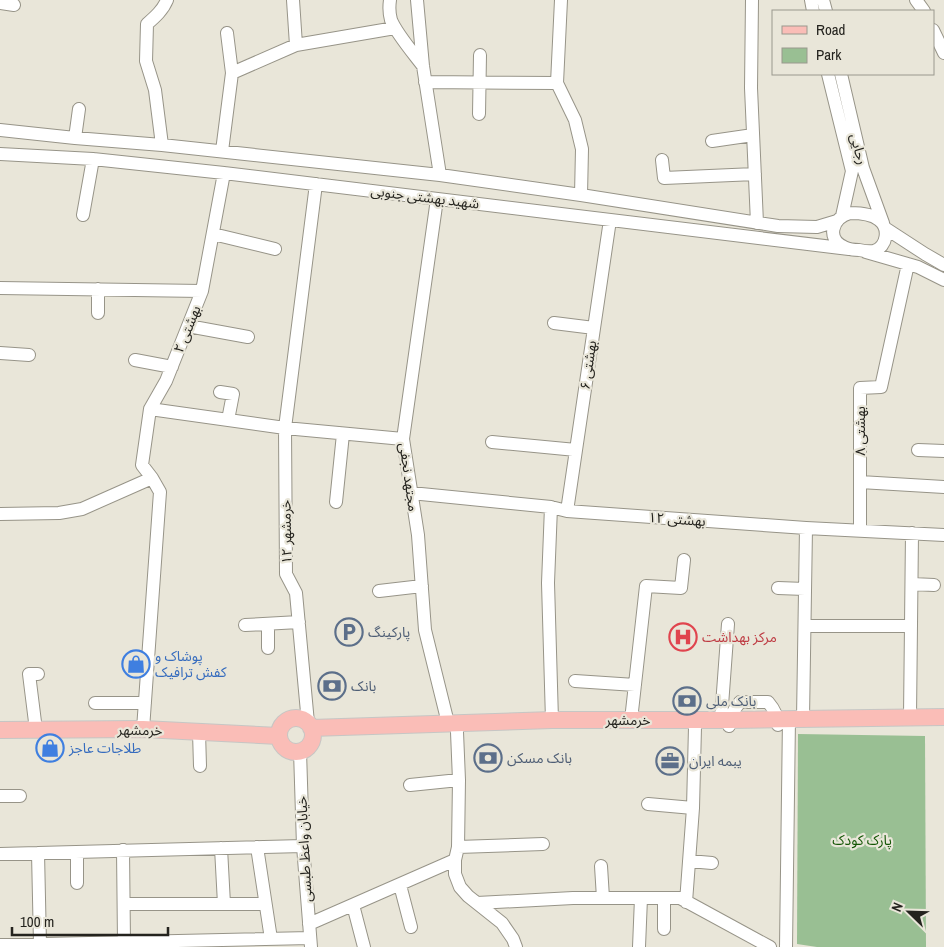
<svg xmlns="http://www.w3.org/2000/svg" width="944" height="947" font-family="'Archivo Narrow','Noto Sans Arabic',sans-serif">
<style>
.green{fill:#99bf93}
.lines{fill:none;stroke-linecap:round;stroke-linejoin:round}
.minor-casing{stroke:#979488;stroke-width:14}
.major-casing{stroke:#c6c6c4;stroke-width:18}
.minor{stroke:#fff;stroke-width:12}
.major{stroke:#fabdb7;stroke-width:16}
.labels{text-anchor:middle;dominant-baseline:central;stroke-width:4.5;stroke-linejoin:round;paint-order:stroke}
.street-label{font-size:14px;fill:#24231e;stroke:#e9e6d9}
.service-label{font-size:14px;fill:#4e5e75;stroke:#e9e6d9;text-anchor:start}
.health-label{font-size:14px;fill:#be3a42;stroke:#e9e6d9;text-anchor:start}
.shop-label{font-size:14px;fill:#366cbe;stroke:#e9e6d9;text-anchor:start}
.park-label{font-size:14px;fill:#155706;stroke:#e9e6d9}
</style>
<rect width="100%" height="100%" fill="#e9e6d9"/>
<path class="green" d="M798,734L925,736L926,947H817L797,944Z"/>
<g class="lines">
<g class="minor-casing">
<path id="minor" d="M293,0L296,45
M390,0C389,7 389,13 391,20C396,33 414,54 423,66
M417,0L423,66L440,175
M561,0L557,83L575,120L582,149L581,195
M752,0L751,88L757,223
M811,0L813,11
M823,0L826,11
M916,0L924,11
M0,3L14,5
M933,30L944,53
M232,73L296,45L395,28
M828,74L852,171L842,216
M841,74L863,168L883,223
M425,82L557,83
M479,114L480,55
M0,130L75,138L162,145L440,175L581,195L778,226L817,227L837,221
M75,138L79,109
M712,141L753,135
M162,145L155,90L146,61L147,24C155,17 163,10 167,0
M222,151L232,73L227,33
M0,154L93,159L224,173L849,249
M662,160L664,178L755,174
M437,199L403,439L418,535L425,630L448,723
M850,213C859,213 872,214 879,220C890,228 887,247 874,251C869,252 864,251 859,250C854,250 848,249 844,247C826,239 832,218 850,213Z
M83,215L93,159
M885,228L925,254L944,265
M213,234L275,249
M866,252L918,267L944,280
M0,288L202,291
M98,313V289
M554,323L594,328
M188,326L248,337
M0,353L29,355
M135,360L172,367
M220,392L233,394L228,420
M150,409L285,428L403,439
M492,442L576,450
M918,450L944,451
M860,482L944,487
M411,493L551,507L567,511L806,528L944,535
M336,502L343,434
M551,507L548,583L552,720
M567,511L610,220
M0,514L59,513L82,509L152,478
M860,531V388L881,387L908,264
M912,584L934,585
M778,588L805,589
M379,591L422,586
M245,625L299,622
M805,626H911
M268,648V624
M575,681L635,685
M95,703H145
M910,716L912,533
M803,718L806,528
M721,719L728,624
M631,720L646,586L681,588L684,560
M308,723L296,593L286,574L285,428L316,184
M729,726C730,716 734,709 740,702H768C774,709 778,716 778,725
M143,729L160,492L152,478L142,465L150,409L166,381L202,291L224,173
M36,730L29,674H38
M199,732L200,766
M457,732L459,780L458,847L455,860V874L460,887L468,896L502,923L513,939L516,947
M300,751L303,846L311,947
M410,785L459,780
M0,796H20
M648,804L693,808
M257,847L271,939
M458,847L543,844
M221,848L224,904
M123,850L124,942
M38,853L40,944
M0,854L303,846
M689,861L712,863
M601,866L603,898
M77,883V852
M400,885L411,927
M664,898V929
M686,902L693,808L695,727
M477,903L573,898H680L770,947
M124,904H265
M353,905L364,947
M309,924L455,860
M0,945L310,938
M639,947L641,898
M786,947L789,718"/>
</g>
<g class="major-casing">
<path id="major" d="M279 735a17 17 0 1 1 34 0a17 17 0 1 1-34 0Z
M311,728L552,720H730L944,717
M0,730L143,729L279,736"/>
</g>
<use href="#minor" class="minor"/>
<use href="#major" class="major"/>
</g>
<defs>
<g id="parking-ring" transform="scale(1.4375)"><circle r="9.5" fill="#e9e6d9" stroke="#5c6f8a" stroke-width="1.5"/><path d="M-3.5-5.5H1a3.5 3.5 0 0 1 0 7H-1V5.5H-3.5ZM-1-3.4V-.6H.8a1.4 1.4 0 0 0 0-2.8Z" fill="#5c6f8a"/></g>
<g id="hospital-ring" transform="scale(1.4375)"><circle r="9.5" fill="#e9e6d9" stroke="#e0444e" stroke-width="1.5"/><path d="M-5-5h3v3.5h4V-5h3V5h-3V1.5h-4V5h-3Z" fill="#e0444e"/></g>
<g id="shop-ring" transform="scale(1.4375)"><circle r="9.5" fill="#e9e6d9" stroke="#3f7fe0" stroke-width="1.5"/><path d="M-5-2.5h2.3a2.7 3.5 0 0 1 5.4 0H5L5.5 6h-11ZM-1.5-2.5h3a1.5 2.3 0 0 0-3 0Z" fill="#3f7fe0"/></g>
<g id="bank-ring" transform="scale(1.4375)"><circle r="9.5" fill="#e9e6d9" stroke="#5c6f8a" stroke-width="1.5"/><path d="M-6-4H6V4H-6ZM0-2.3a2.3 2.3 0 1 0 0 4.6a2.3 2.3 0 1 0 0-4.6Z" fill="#5c6f8a"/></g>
<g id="office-ring" transform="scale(1.4375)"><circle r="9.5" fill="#e9e6d9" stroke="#5c6f8a" stroke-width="1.5"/><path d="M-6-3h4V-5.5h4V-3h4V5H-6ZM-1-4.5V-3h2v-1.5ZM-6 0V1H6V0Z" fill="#5c6f8a"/></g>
</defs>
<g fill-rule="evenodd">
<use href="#parking-ring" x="349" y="632"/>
<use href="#hospital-ring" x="683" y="637"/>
<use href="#shop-ring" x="136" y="664"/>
<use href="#bank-ring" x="332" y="686"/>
<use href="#bank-ring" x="687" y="701"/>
<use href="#shop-ring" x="50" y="748"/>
<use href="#bank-ring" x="488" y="758"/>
<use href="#office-ring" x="670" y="761"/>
</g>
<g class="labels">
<g class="street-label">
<text transform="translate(859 149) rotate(76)">رجایی</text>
<text transform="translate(425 197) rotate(7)">شهید بهشتی جنوبی</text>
<text transform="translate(187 329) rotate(-68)">بهشتی ۲</text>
<text transform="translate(588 365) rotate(-82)">بهشتی ۶</text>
<text transform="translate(860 431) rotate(-90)">بهشتی ۸</text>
<text transform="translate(409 477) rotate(82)">مجتهد نجفی</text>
<text transform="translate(677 519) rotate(4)">بهشتی ۱۲</text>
<text transform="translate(286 532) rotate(-91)">خرمشهر ۱۲</text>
<text x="628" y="720">خرمشهر</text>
<text transform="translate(140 730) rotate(1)">خرمشهر</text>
<text transform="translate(304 849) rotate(-93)">خیابان واعظ طبسی</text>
</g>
<g class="service-label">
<text x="368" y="632">پارکینگ</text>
<text x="351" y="686">بانک</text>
<text x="706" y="701">بانک ملی</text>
<text x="507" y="758">بانک مسکن</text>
<text x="689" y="761">یبمه ایران</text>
</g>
<g class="health-label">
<text x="702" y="637">مرکز بهداشت</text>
</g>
<g class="shop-label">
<text x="155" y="656">پوشاک و<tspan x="155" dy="16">کفش ترافیک</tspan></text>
<text x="69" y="748">طلاجات عاجز</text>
</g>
<g class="park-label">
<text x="862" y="840">پارک کودک</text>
</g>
</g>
<rect x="772" y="10" width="162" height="65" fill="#e9e6d9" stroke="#9a988e"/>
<rect x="782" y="26" width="25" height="8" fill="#fabdb7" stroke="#9a988e"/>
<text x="816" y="35" font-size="15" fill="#24231e">Road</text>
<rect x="782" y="48" width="25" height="15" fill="#99bf93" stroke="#9a988e"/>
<text x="816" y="60" font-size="15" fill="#24231e">Park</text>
<g transform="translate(909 912) rotate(293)" stroke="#e9e6d9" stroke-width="4" paint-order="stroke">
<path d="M0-4L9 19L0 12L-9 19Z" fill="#24231e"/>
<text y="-8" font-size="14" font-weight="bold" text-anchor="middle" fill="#24231e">N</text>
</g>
<path d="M12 927v8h156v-8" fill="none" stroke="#24231e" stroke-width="2.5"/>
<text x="20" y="927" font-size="15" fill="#24231e" stroke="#e9e6d9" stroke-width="4" paint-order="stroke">100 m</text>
</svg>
